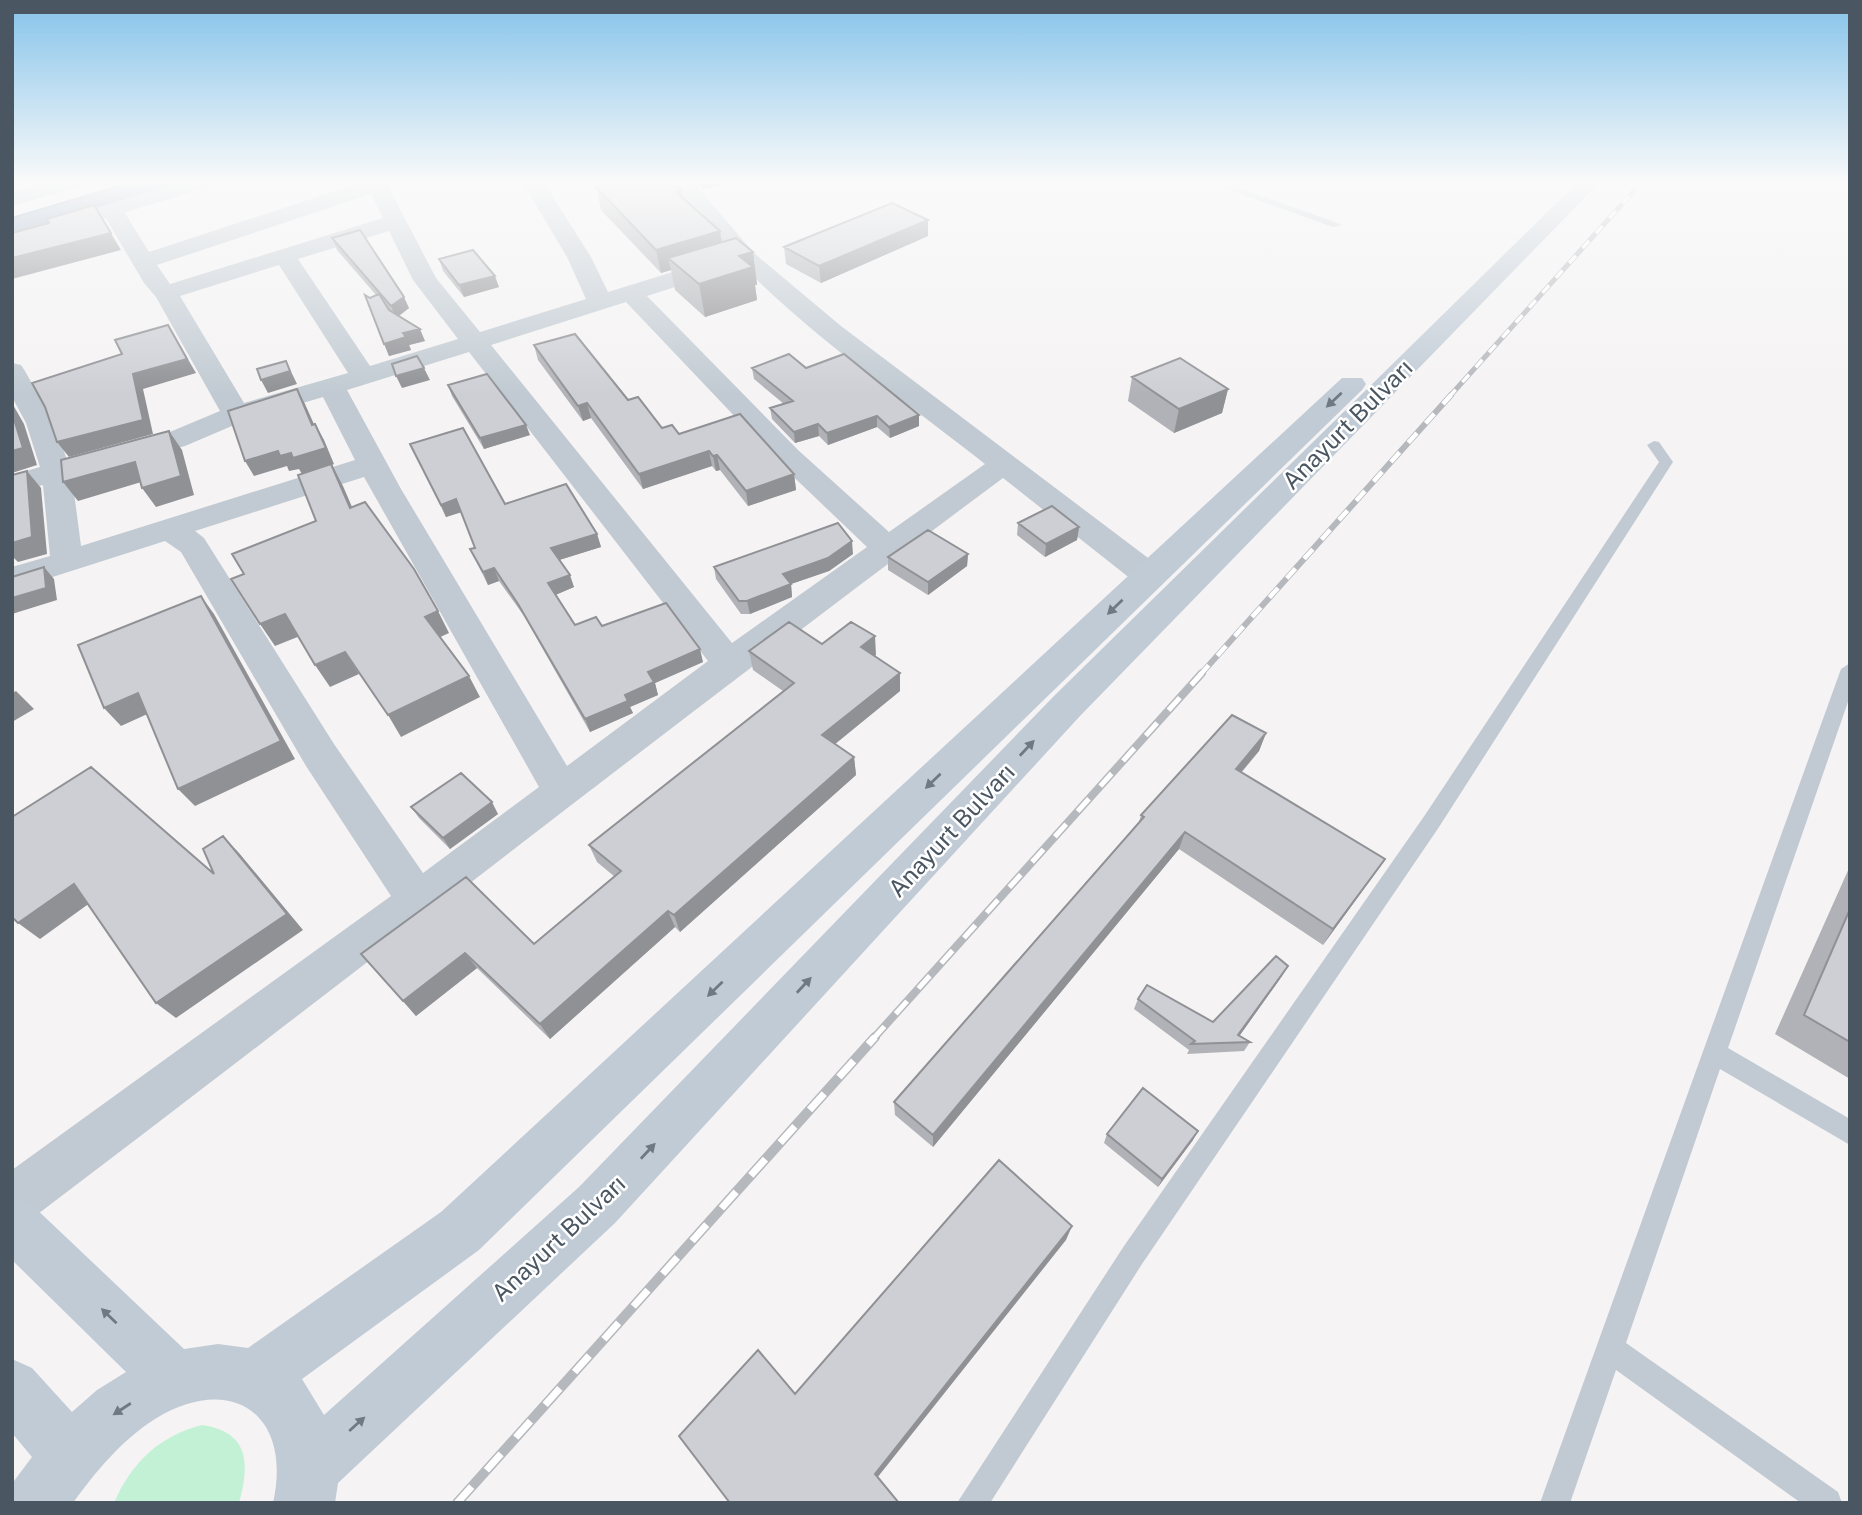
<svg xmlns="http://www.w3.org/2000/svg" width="1862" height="1515" font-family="'Public Sans',sans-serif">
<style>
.green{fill:#c3f1d5}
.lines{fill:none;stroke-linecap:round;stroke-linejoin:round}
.highway-casing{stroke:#7690ad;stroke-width:4}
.lane{fill:#c1cad2;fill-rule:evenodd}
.street{fill:#c1cad2;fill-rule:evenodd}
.secondary{fill:#c1cbd6;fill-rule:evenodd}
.highway{fill:#8ba5c1;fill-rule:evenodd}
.rail-far3-casing{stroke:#b5b8bd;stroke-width:5}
.rail-far2-casing{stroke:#b5b8bd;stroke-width:6}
.rail-far1-casing{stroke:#b5b8bd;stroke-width:8}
.rail-casing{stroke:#b5b8bd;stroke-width:10}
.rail-far3{stroke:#fff;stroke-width:3.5;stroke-dasharray:10;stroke-linecap:butt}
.rail-far2{stroke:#fff;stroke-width:4.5;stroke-dasharray:13;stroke-linecap:butt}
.rail-far1{stroke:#fff;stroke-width:5;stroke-dasharray:17;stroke-linecap:butt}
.rail{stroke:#fff;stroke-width:7;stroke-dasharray:22;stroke-linecap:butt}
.wall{fill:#b0b2b7}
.shaded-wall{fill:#909195}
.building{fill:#cdcfd5;stroke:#909195;stroke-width:2}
.oneway{fill:#6e7984}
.labels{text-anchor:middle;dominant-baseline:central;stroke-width:5;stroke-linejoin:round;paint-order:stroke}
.street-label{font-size:24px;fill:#4a5661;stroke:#fff}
</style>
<rect width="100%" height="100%" fill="#f5f3f3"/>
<path class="green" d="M202,1425C249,1432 250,1463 239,1503H114C131,1463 159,1436 202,1425Z"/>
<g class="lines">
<g class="highway-casing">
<path id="highway" d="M133,183H167L164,187L12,233V219Z"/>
</g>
<path class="lane" d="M1210,183H1226L1343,225L1333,227Z
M1654,441L1659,442L1673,462L1439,827L1142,1264L990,1503H957L1124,1246L1425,815L1659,462L1647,445Z
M1850,663V696L1728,1048L1850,1119V1145L1720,1069L1626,1343L1838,1492L1842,1503H1801L1616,1370L1570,1503H1540L1841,669Z"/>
<path class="street" d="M360,183H392L389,188L436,278L480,332L586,299L567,257L523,183H544L591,257L608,292L715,259H731L735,264L731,269L647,296L798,450L889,532L985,464C876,378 753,298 673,183H694L754,253L841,326L1160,567L1164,575L1160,583L1148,586L1136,583L1003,478C677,720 355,974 30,1220L12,1228V1170L391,896L306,766L181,552L165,541L12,590V567L50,556L43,485L12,493V475L40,467L26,423L12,397V363L21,365L25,371L54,423L67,460L165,434L220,411L156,297L144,283L101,210L112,203L120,205L149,252ZM371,194L383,218L170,284L157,265ZM389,231L413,280L458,339L370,366L298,259ZM279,265L348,373L244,403L180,296ZM626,302L778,462L867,547L732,643L491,345ZM469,352L708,661L567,766L401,489L347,390ZM323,397L355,460L81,546L72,477L185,446L246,420ZM364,477L539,787L423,873L334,744L204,538L195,531Z"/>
<path class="secondary" d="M48,183H82L79,187L12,206V193Z
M178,183H211L208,187L12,247V233Z
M1577,183H1599L1080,716L615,1223L338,1483L335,1503H273C293,1414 231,1372 155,1419C122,1440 96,1471 73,1503H12L14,1481L32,1457L12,1433V1359L32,1368L72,1412L97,1390L126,1372L12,1260V1197L31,1204L184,1349L218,1344L248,1348L441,1212L1342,378H1362L1366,384L1362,390L479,1250L302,1379L324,1415L579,1187L1054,696Z"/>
<use href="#highway" class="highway"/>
<g class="rail-far3-casing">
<path id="rail-far3" d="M1449,397L1641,183"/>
</g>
<g class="rail-far2-casing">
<path id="rail-far2" d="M1200,675L1451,395"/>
</g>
<g class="rail-far1-casing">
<path id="rail-far1" d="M873,1039L1202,673"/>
</g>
<g class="rail-casing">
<path id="rail" d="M457,1503L875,1037"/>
</g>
<use href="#rail-far3" class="rail-far3"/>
<use href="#rail-far2" class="rail-far2"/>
<use href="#rail-far1" class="rail-far1"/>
<use href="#rail" class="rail"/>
</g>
<path class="wall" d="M614,183H677L678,187L681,191L682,198L722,242L753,252L757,285H755L757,300L705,317L675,290L671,270L661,273L601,210L596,187Z
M697,183H732L703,189Z
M928,220V236L821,283L786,264L784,247Z
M332,238L409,308L399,316L425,341L409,345L411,350L389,356L370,298L376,295L337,250Z
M439,259L499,287L464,297L443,271Z
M534,345L628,400L662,428L794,474L796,490L748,506L720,470L716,471L712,466L643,489L591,418L583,421L538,360Z
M752,368H806L919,426L890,438L877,427L828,445L819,436L795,443L772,419L770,408L784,404L754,379Z
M1132,377L1228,389L1222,413L1174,433L1128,401Z
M448,385L530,435L484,449L452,396Z
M416,456L505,504L597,534L601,547L559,560L574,587L555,595L575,625L602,626L703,662L655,683L658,695L630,707L633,713L590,732L524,616L499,581L488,585L470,549L475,548L461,512L446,517Z
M1018,523L1079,527L1077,540L1045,557L1017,535Z
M853,554L829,571L791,584L792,597L750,614H741L716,579L714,567Z
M968,554L967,566L928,595L888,570V557Z
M822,644L876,655L874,656L900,673V691L835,744L854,757L856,775L680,932L675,927L550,1039L477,968L416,1016L361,954L534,944L615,877L597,862L589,845L783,691L753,670L749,651Z
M1266,733L1259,751L1242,772L1374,875L1323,945L1179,849L933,1147L895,1115L894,1102L1139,822L1141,815Z
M411,807L498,814L450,849L419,818Z
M1850,866V1079L1775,1034Z
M1282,976L1239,1036L1250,1042L1244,1051L1187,1054L1189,1050L1134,1009L1138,999L1213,1022Z
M1107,1134L1193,1140L1158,1187L1104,1143Z"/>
<path class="shaded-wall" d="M667,183H677L678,191H681L685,213Z
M702,183H732L703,189Z
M94,205L121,250L12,279V258Z
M928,220V236L821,283L819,266Z
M720,231L724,254L668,258L671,270L661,273L656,250Z
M753,252L757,285H755L757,300L705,317L699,284L739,256Z
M495,276L499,287L464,297L459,285Z
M404,297L409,308L396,318L391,306Z
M168,325L196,373L143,389L153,434L69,457L57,442L133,374Z
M420,329L425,341L409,345L411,350L389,356L384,344L403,333Z
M286,361L297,384L268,393L261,380Z
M424,368L430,380L402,388L396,376Z
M297,389L305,404L321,440L312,425Z
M1228,389L1222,413L1174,433L1179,409Z
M12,403L24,424L37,465L12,473Z
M587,403L591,418L583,421L578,406Z
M919,415V426L890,438L889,427Z
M877,416V427L828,445L827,433Z
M315,424L324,440L334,464L332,465L343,486L362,530L302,474L299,469L289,471L287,466L254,476L245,461Z
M818,424L819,436L795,443L794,432Z
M526,425L530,435L484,449L480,438Z
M169,431L182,450L194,495L156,507L142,488Z
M709,451L712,466L643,489L639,474Z
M717,455L720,470L716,471L713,456Z
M135,462L148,480L78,501L63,482Z
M27,471L41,488L47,554L18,562L12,556V543Z
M794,474L796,490L748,506L746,491Z
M456,499L462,512L446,517L441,505Z
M1079,527L1077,540L1045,557L1046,544Z
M597,534L601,547L556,561L551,548Z
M852,541L853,554L829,571L791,584L792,597L750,614L747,601L783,574Z
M968,554L967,566L928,595V582Z
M44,567L54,579L57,600L12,614V598Z
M494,568L499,581L488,585L483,572Z
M570,575L574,587L553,596L548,583Z
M201,596L214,614L295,759L195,806L178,789Z
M438,611L449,633L436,639L425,617Z
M285,614L300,636L275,646L260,624Z
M875,636L876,655L862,665L861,647Z
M700,649L703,662L655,683L658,695L630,707L633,713L590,732L585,719L625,695L648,672Z
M345,652L359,674L330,687L315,665Z
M900,673V691L824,753L822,735Z
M469,676L480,697L401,737L388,715Z
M16,691L34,709L12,722V693Z
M138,693L154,711L121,726L104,708Z
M1266,733L1259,751L1229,786L1236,769Z
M854,757L856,775L680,932L674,915Z
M492,802L498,814L450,849L443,838Z
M1185,832L1179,849L933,1147V1135Z
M223,836L239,853L303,930L176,1018L156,1003L287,914Z
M1385,859L1374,875L1323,945L1333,929Z
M74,884L94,900L40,939L18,923Z
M668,911L675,927L550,1039L540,1024Z
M465,953L477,968L416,1016L403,1001Z
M1288,966L1282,976L1233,1045L1238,1035Z
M1198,1131L1193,1140L1158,1187L1162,1179Z
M1072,1226L1066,1240L877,1478L875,1474Z"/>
<path class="building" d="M614,183H674L681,191L676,192L720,231L656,250L596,187Z
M892,203L928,220L819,266L784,247Z
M94,205L111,233L12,258V233L49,223L47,219Z
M360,230L404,297L391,306L332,238Z
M736,238L753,252L739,256L753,267L699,284L668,258Z
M473,250L495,276L459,285L439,259Z
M379,294L389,310L420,329L403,333L406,337L384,344L365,295L370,298Z
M168,325L187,359L133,374L143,420L57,442L45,407L32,383L122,354L115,340Z
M575,334L628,400L638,397L662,428L672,425L679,434L740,414L794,474L746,491L717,455L713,456L709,451L639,474L587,403L578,406L534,345Z
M789,354L806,368L844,354L919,415L889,427L877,416L827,433L818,424L794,432L770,408L793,401L752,368Z
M417,356L424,368L396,376L392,364Z
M1180,358L1228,389L1179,409L1132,377Z
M286,361L290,371L261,380L257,369Z
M487,374L526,425L480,438L448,385Z
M297,389L312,425L315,424L326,448L293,458L291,453L280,456L278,451L245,461L228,411Z
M12,413L23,448L12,451Z
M463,428L505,504L566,484L597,534L551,548L570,575L548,583L575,625L596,617L602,626L666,603L700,649L648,672L654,682L625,695L628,701L585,719L518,604L494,568L483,572L470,549L475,548L456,499L441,505L410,444Z
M169,431L181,476L142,488L135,462L63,482L61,460Z
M331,464L350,508L365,502L414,569L438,611L425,617L469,676L388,715L345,652L315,665L285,614L260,624L231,579L244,574L232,554L316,521L298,475Z
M27,471L32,537L12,543V475Z
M1052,506L1079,527L1046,544L1018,523Z
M838,523L852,541L828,558L783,574L791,584L747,601H739L714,567Z
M928,530L968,554L928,582L888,557Z
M44,567L46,588L12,598V577Z
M201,596L281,741L178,789L138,693L104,708L78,645Z
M789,622L822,644L851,622L875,636L861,647L900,673L822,735L854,757L674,915L668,911L540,1024L465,953L403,1001L361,954L466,877L534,944L621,871L589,845L794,683L749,651Z
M1232,715L1266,733L1236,769L1385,859L1333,929L1185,832L933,1135L894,1102L1144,817L1141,815Z
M91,767L214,874L203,849L223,836L287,914L156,1003L74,884L18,923L12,917V817Z
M461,773L492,802L443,838L411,807Z
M1850,909V1042L1804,1015Z
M1276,956L1288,966L1238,1035L1250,1042L1191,1044L1195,1041L1138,999L1147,985L1213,1022Z
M1143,1088L1198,1131L1162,1179L1107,1134Z
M999,1160L1072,1226L875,1474L899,1503H730L679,1436L758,1350L795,1394Z"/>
<defs><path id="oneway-solid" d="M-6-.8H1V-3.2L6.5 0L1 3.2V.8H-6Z" transform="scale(1.75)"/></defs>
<g class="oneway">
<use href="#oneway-solid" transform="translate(1334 400) rotate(137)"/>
<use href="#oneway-solid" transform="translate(1115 607) rotate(136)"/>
<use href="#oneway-solid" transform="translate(1027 748) rotate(-47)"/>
<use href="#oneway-solid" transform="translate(933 781) rotate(136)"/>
<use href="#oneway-solid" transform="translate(804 985) rotate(-47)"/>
<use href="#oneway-solid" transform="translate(715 989) rotate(136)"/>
<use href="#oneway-solid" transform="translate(648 1151) rotate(-47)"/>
<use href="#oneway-solid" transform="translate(109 1316) rotate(-136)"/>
<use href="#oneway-solid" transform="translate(122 1409) rotate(147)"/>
<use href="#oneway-solid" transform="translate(357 1424) rotate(-42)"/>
</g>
<linearGradient id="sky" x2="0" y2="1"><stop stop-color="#85c3ea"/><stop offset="0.46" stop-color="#fafafa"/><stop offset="1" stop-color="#fafafa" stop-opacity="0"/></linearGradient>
<rect width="1862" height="395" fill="url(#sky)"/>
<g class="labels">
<g class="street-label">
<text transform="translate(1347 424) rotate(-45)">Anayurt Bulvarı</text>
<text transform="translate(951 830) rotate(-47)">Anayurt Bulvarı</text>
<text transform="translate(558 1238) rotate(-43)">Anayurt Bulvarı</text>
</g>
</g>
<rect width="1862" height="1515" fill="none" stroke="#4a5661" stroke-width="28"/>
</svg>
